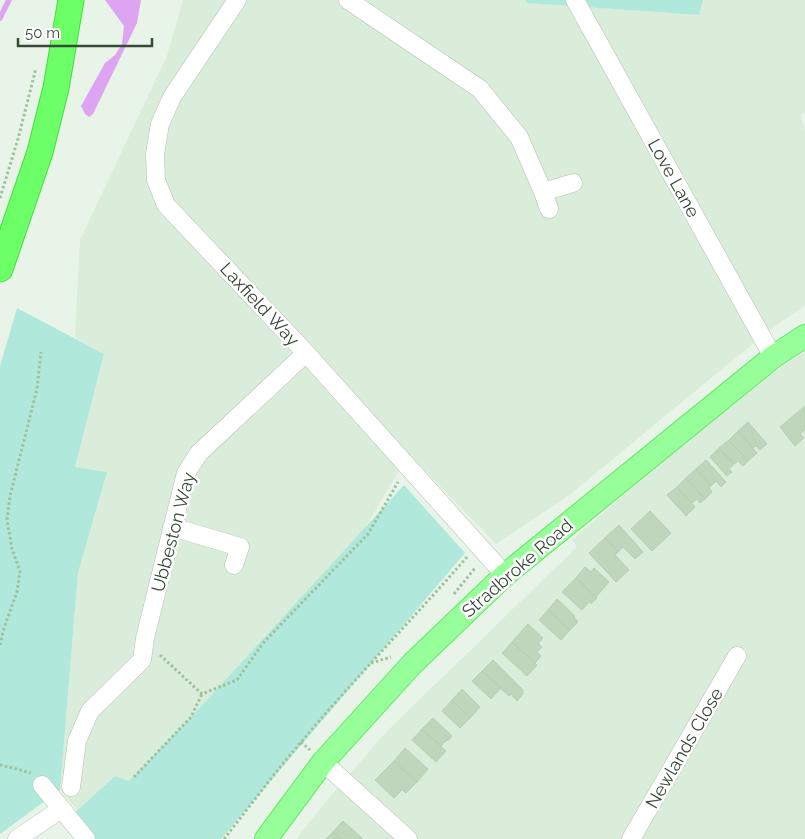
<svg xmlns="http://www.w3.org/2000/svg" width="805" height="839" font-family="Raleway,sans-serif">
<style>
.residential{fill:#daecda}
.green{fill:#b0e9db}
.water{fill:#dca4f1}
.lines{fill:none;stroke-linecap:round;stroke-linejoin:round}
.stream{stroke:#dca4f1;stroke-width:5.5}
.building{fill:#bfd6bd;stroke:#b3d1b0}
.minor-casing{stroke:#aec3ad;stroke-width:19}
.major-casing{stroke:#65e666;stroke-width:24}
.highway-casing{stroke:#40e037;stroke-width:27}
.path{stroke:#9dc29b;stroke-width:3;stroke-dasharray:2.5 2.5;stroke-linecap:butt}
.minor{stroke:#fff;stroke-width:18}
.major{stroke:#96ff99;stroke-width:22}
.highway{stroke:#6cff68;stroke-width:25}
.labels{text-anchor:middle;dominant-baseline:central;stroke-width:5;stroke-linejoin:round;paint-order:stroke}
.street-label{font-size:18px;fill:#384837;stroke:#fff}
</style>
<rect width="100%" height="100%" fill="#e8f4e8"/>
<path class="residential" d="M183,0H525L527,3L699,15L703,0H805V114L801,115L805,131V306L773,327L568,496L496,544L409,454L365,528L207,700L129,781L115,776L77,810L60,790L78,573L107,472L75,467L104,354L75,338L80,240L167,56Z
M805,351V839H296L324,804L386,732L577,547L572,540L674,451L771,375Z"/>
<path class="green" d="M525,0H703L699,15L527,3Z
M17,308L104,354L75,467L107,472L78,573L60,790L0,834V366Z
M404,485L465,553L221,839H93L73,814L115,776L129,781L207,700Z"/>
<path class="water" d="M105,0H141L137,23L93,114L89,117L85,114L81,106L105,63L115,55L122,44L124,26Z"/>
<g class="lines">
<path class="stream" d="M0,18L9,0"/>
</g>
<path class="building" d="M805,406V430L800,434L804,438L795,446L780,427Z
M748,422L767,444L760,450L756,446L753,448L738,431Z
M738,431L757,453L748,461L729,440Z
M729,440L748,461L743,466L738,461L734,464L719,448Z
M719,448L734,464L729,469L732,472L727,476L710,457Z
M706,460L726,482L721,487L716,481L711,486L696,469Z
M696,469L711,486L709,488L712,492L705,499L686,478Z
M686,478L705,499L700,503L697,499L692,503L677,487Z
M677,487L695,507L686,516L667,495Z
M650,511L671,533L652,551L631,529Z
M619,525L643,552L635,559L623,547L618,552L605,538Z
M605,538L618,552L615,555L629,570L616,582L589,553Z
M585,567L591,572L594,568L609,582L596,597L576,578Z
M576,578L597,598L591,604L589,602L582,610L562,592Z
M557,599L575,616L574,617L578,622L570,630L548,610Z
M548,610L570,630L561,640L539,620Z
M528,624L543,638L538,644L542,647L537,652L541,656L535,663L512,642Z
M512,642L537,665L527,676L502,653Z
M493,660L523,690V694L517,701L511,694L509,696L482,671Z
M482,671L501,688L491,699L472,681Z
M462,689L480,707L470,718L452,700Z
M452,700L470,718L460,728L442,711Z
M433,718L452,736L448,741L447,740L441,746L422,729Z
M422,729L446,751L436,762L412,740Z
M405,748L428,769L417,782L394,761Z
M394,761L417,782L406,793L402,790L394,798L375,780Z
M343,821L363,839H341L333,832Z
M333,832L341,839H326Z"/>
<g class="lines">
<g class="minor-casing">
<path id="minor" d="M237,0L172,97L160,124L155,154L156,180L166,205L306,353L505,575
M348,0L480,89L519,137L543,192L549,209
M575,0L773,357
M543,192L573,183
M172,527L240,547L234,565
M323,762L408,839
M42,785L86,839
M71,787L77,741L90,711L142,660L145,638L186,473L199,453L306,353
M17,839L61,809
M631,839L737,656"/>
</g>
<g class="major-casing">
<path id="major" d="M266,839L323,762L413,663L505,575L773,357L805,336"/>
</g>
<g class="highway-casing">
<path id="highway" d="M0,269L40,152L56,88L71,0"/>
</g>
<path class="path" d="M0,198L18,139L36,68
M454,594L475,568
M0,645L4,628L17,592L20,571L12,549L7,520L10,496L37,389L41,352
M160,655L202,694L237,680L263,643L368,534L398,482
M371,663L391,657
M301,742L310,750
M0,765L13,768L31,773
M134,777L191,717L202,694
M224,839C250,806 275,772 302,741C355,678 413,619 467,557"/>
<use href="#minor" class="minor"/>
<use href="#major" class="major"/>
<use href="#highway" class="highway"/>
</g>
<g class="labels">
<g class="street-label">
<text transform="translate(674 178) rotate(61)">Love Lane</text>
<text transform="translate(260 304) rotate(47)">Laxfield Way</text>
<text transform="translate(173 532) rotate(-75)">Ubbeston Way</text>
<text transform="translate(517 568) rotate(-41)">Stradbroke Road</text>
<text transform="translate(684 748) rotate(-60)">Newlands Close</text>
</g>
</g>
<path d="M18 38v8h134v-8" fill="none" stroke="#384837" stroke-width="2.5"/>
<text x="25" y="38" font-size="15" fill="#384837" stroke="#ffffff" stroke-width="4" paint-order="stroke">50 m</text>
</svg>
